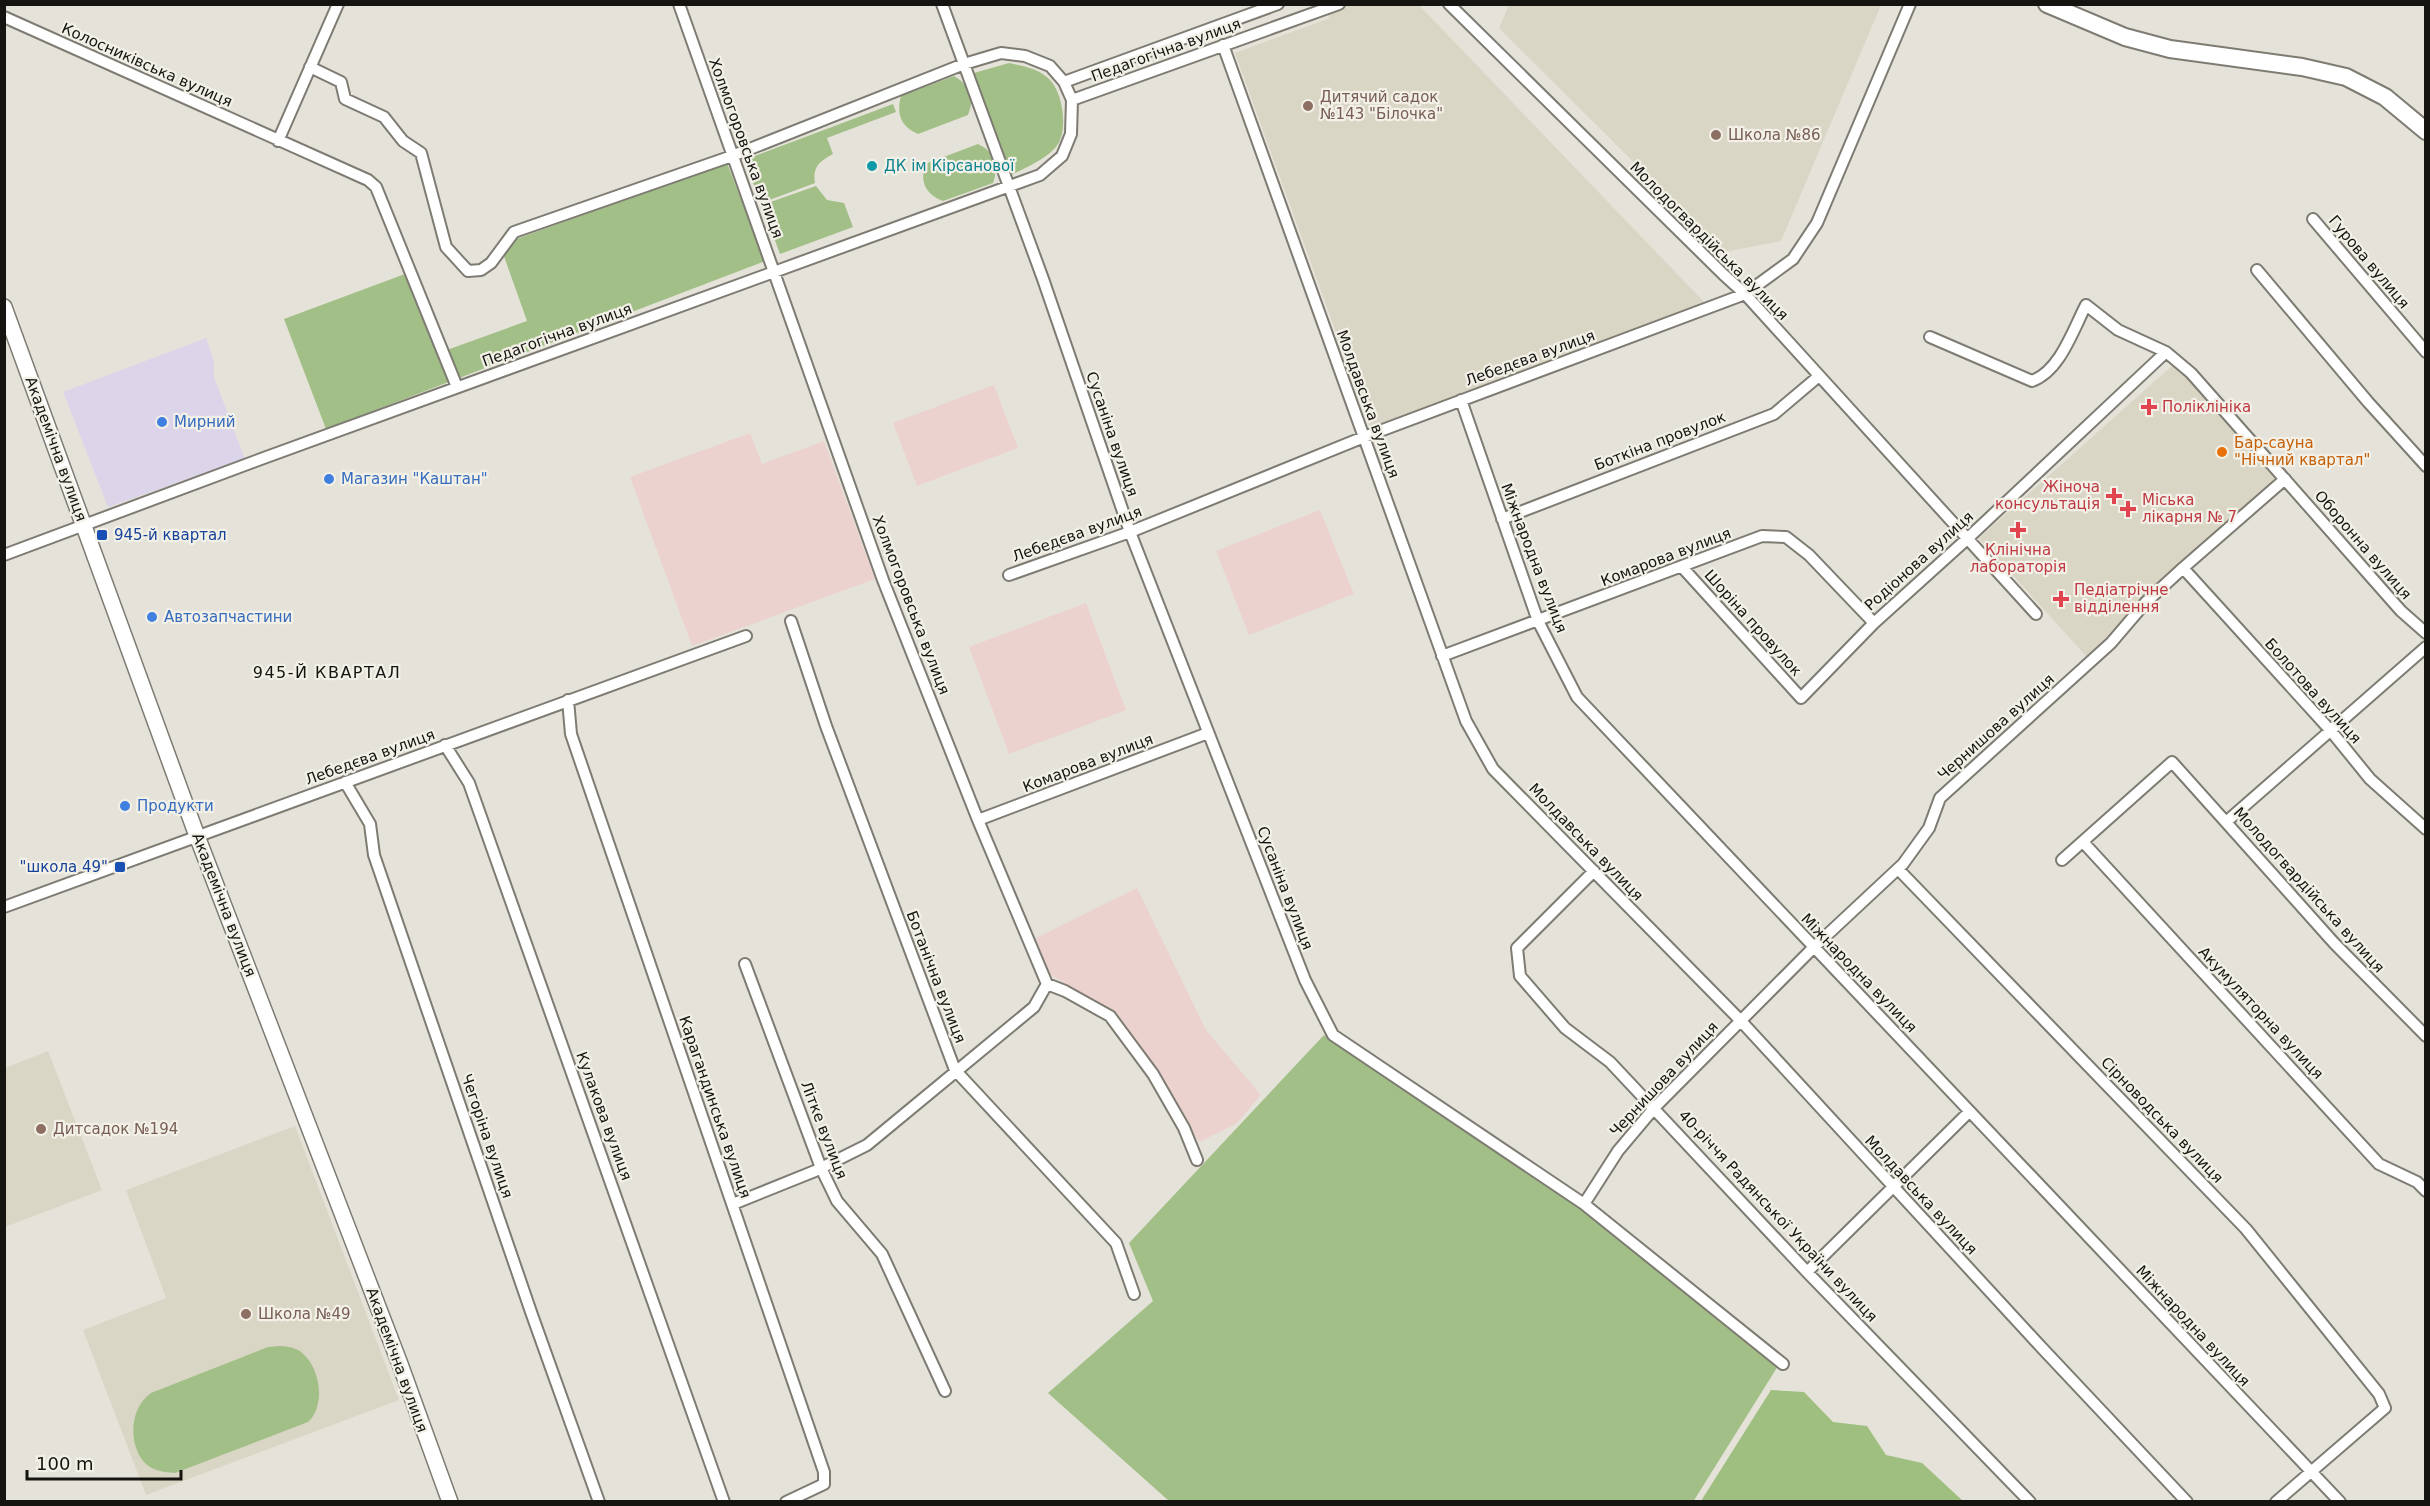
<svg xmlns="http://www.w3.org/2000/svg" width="2430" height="1506" font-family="'DejaVu Sans',sans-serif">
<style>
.commercial{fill:#dcd5ea}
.industrial{fill:#ecd2cf}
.built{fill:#dad6c5}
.green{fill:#a2bf87}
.forest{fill:#9ebf7f}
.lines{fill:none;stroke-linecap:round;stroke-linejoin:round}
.street-casing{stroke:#7d7b72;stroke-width:14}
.secondary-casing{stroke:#7d7b72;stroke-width:18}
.primary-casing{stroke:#7d7b72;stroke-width:20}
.street{stroke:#fff;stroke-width:10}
.secondary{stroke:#fff;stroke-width:15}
.primary{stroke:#fff;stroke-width:16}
.education-dot{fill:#8d6e63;stroke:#f2f0e7;stroke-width:2}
.culture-dot{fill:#0f9aa8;stroke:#f2f0e7;stroke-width:2}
.health-dot{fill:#e0444e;stroke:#f2f0e7;stroke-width:2}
.shop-dot{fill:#3f7fe0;stroke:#f2f0e7;stroke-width:2}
.food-dot{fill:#e8710a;stroke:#f2f0e7;stroke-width:2}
.transit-dot{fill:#1a4fb4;stroke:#f2f0e7;stroke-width:2}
.labels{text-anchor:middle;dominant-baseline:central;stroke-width:4.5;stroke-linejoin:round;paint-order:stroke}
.street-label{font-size:15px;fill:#151410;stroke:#f2f0e7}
.education-label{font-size:15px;fill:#785e54;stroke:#f2f0e7;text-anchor:start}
.culture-label{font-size:15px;fill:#0d838f;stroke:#f2f0e7;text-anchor:start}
.health-label{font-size:15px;fill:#be3a42;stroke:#f2f0e7;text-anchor:start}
.shop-label{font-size:15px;fill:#366cbe;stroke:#f2f0e7;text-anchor:start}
.food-label{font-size:15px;fill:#c56008;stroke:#f2f0e7;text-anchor:start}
.transit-label{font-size:15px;fill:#164399;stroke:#f2f0e7;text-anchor:start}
.neighbourhood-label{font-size:16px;letter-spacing:1.5px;fill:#151410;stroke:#f2f0e7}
</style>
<rect width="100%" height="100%" fill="#e5e3d9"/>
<path class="commercial" d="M206,338L214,361V377L245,459L108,507L63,392Z"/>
<path class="industrial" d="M994,385L1018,448L917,486L893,423Z
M750,433L762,464L824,441L875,579L692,646L630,477Z
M1320,510L1354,594L1249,635L1216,551Z
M1086,603L1126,710L1009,754L969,647Z
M1137,888L1206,1030L1261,1095L1236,1124L1199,1142L1157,1072L1113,1012L1048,973L1036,938Z"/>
<path class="built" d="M1319,5H1419L1705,303L1371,429L1235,53L1330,18Z
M1509,5V4L1881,5L1781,241L1724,252L1499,28Z
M2174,364L2278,480L2141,602L2087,657L1979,538Z
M48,1051L102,1190L5,1227V1068Z
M295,1126L399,1400L146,1495L83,1330L166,1298L126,1190Z"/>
<path class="green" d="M1009,63C1023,66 1037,68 1048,78C1062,90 1067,123 1060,140C1054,156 1025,168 1011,175L974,73Z
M954,76C970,85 975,98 968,115L918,134C901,127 896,114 901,96Z
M893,104L896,112L827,138L833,154C820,161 812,167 815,183L761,203L744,160Z
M978,144C995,152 999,166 993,183L943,201C925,194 920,182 925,164Z
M727,163L765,261L326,429L284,319L413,271L444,351L527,321L500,245Z
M816,186L827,200L844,203L853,227L780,254L762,205Z
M1324,1035L1572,1200L1778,1366L1693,1502L1169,1501L1048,1393L1153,1301L1129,1243Z
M279,1346C286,1346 292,1347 298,1350C320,1363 327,1405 308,1422L175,1473C164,1472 152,1471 144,1462C127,1442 131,1406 151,1393L268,1347Z"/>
<path class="forest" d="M1771,1390L1804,1392L1833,1422L1867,1426L1886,1455L1922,1463L1963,1501H1701Z"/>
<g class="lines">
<g class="street-casing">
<path id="street" d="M679,4L883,580L978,820L1047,984L1065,991L1110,1016L1153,1074L1184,1128L1197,1160
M942,4L1043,279L1130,532L1305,980L1333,1035L1584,1204L1783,1364
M1449,4L1724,275L1745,294L2036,614
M4,17L368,180L376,187L457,387
M1223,45L1466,721L1493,769L1740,1020L2042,1348L2187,1502
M1064,82L1278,4
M1072,100L1339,4
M278,141L338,4
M2313,219L2426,352
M2257,270L2368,402L2426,466
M1930,337L2032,381C2060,371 2073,330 2086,305L2118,330L2166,352L2191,373L2401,611L2426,633
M1461,400L1538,621L1577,697L2340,1502
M1502,519L1774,414L1819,376
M4,555L261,459L1040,175L1062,156L1071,134L1072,100L1064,82L1050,66L1025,56L1001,53L964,64L732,156L514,232L491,263L481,270L468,271L446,247L421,153L403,141L384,117L345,99L341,82L310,67
M1682,567L1801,698L1874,623L1967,539L2166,352
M2183,568L2331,731L2370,779L2426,829
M1009,575L1130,532L1364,437L1745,294L1793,259L1817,223L1910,4
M791,621L826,726L955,1070L1116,1243L1134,1294
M1442,656L1762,536L1786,537L1809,555L1874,623
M568,700L571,734L824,1472V1484L786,1502
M445,745L469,783L724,1502
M345,782L370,824L374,855L531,1312L599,1502
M978,820L1208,733
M2226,822L2426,647
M2083,842L2379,1164L2417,1182L2426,1191
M2062,860L2172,762L2334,943L2426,1036
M1898,869L2246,1229L2379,1394L2385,1408L2276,1502
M1594,871L1517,948L1520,976L1565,1028L1610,1062L1807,1272L2030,1502
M4,907L746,636
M745,964L821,1168L837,1201L882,1254L945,1391
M733,1204L815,1171L867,1145L1034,1007L1047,984
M1584,1204L1618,1151L1655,1107L1813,948L1903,864L1929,828L1940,798L2111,643L2146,602L2183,568L2285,479
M1807,1272L1969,1112"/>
</g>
<g class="secondary-casing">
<path id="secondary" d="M4,307L197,836L400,1364L450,1502"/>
</g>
<g class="primary-casing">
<path id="primary" d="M2047,4L2125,37L2170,49L2302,67L2346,77L2385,97L2426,131"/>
</g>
<use href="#street" class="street"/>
<use href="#secondary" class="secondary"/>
<use href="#primary" class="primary"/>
</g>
<g class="education-dot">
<circle cx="1308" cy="106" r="6"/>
<circle cx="1716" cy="135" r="6"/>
<circle cx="41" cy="1129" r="6"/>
<circle cx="246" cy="1314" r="6"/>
</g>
<circle class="culture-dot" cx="872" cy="166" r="6"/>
<g class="health-dot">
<path d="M2146 398h6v6h6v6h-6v6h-6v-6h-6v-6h6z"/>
<path d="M2111 487h6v6h6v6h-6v6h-6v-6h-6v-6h6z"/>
<path d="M2125 500h6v6h6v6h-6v6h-6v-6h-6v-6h6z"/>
<path d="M2015 521h6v6h6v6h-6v6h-6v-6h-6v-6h6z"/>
<path d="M2058 590h6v6h6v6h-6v6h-6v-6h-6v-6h6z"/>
</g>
<g class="shop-dot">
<circle cx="162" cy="422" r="6"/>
<circle cx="329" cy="479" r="6"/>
<circle cx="152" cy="617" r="6"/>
<circle cx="125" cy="806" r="6"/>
</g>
<circle class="food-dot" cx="2222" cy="452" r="6"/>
<g class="transit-dot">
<rect x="96" y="529" width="12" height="12" rx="3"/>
<rect x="114" y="861" width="12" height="12" rx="3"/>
</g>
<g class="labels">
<g class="street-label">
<text transform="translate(1166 50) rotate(-20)">Педагогічна вулиця</text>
<text transform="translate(147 65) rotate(24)">Колосниківська вулиця</text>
<text transform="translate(746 148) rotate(70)">Холмогоровська вулиця</text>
<text transform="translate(1709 241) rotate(45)">Молодогвардійська вулиця</text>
<text transform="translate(2369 262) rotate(50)">Гурова вулиця</text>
<text transform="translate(557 335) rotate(-20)">Педагогічна вулиця</text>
<text transform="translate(1530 358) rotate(-20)">Лебедєва вулиця</text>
<text transform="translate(1368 404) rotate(70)">Молдавська вулиця</text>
<text transform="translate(1112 434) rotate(71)">Сусаніна вулиця</text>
<text transform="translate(1660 441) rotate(-21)">Боткіна провулок</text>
<text transform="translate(56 449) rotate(70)">Академічна вулиця</text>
<text transform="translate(1077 534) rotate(-20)">Лебедєва вулиця</text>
<text transform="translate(2363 545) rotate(49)">Оборонна вулиця</text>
<text transform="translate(1666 557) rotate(-21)">Комарова вулиця</text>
<text transform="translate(1534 558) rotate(69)">Міжнародна вулиця</text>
<text transform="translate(1919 561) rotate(-42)">Родіонова вулиця</text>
<text transform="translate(911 605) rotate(69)">Холмогоровська вулиця</text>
<text transform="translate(1753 623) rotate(48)">Шоріна провулок</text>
<text transform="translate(2313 691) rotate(48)">Болотова вулиця</text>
<text transform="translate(1996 727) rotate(-42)">Чернишова вулиця</text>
<text transform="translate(370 757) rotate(-20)">Лебедєва вулиця</text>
<text transform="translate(1088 763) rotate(-21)">Комарова вулиця</text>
<text transform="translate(1586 842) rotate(46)">Молдавська вулиця</text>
<text transform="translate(1285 888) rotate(69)">Сусаніна вулиця</text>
<text transform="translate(2309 890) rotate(48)">Молодогвардійська вулиця</text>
<text transform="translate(224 905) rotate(69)">Академічна вулиця</text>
<text transform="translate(1859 973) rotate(46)">Міжнародна вулиця</text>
<text transform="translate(936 977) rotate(69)">Ботанічна вулиця</text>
<text transform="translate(2261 1013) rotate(47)">Акумуляторна вулиця</text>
<text transform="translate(1664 1079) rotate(-47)">Чернишова вулиця</text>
<text transform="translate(715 1107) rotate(71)">Карагандинська вулиця</text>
<text transform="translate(604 1116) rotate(70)">Кулакова вулиця</text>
<text transform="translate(2162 1120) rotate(46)">Сірноводська вулиця</text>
<text transform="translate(824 1130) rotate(69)">Літке вулиця</text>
<text transform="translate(487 1136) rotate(71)">Чегоріна вулиця</text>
<text transform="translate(1921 1195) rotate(47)">Молдавська вулиця</text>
<text transform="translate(1778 1216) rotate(47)">40-річчя Радянської України вулиця</text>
<text transform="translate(2193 1326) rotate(47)">Міжнародна вулиця</text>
<text transform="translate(397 1360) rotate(70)">Академічна вулиця</text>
</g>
<g class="education-label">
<text x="1320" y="97">Дитячий садок<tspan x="1320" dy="17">№143 "Білочка"</tspan></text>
<text x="1728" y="135">Школа №86</text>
<text x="53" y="1129">Дитсадок №194</text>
<text x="258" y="1314">Школа №49</text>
</g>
<g class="culture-label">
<text x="884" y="166">ДК ім Кірсанової</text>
</g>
<g class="health-label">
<text x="2162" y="407">Поліклініка</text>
<text x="2100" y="487" text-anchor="end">Жіноча<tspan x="2100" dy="17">консультація</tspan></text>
<text x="2142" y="500">Міська<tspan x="2142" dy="17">лікарня № 7</tspan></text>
<text x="2018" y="550" text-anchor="middle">Клінічна<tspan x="2018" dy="17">лабораторія</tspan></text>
<text x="2074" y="590">Педіатрічне<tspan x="2074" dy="17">відділення</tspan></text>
</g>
<g class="shop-label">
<text x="174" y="422">Мирний</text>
<text x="341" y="479">Магазин "Каштан"</text>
<text x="164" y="617">Автозапчастини</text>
<text x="137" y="806">Продукти</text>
</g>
<g class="food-label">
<text x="2234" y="443">Бар-сауна<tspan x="2234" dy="17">"Нічний квартал"</tspan></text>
</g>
<g class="transit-label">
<text x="114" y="535">945-й квартал</text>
<text x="108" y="867" text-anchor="end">"школа 49"</text>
</g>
<g class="neighbourhood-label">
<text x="327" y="672">945-Й КВАРТАЛ</text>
</g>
</g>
<rect width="2430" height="1506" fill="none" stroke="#151410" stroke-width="12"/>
<path d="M27 1470v9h154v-9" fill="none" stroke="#151410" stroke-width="3"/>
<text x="36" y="1470" font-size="18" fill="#151410" stroke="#f2f0e7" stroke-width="4.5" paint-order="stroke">100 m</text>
</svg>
